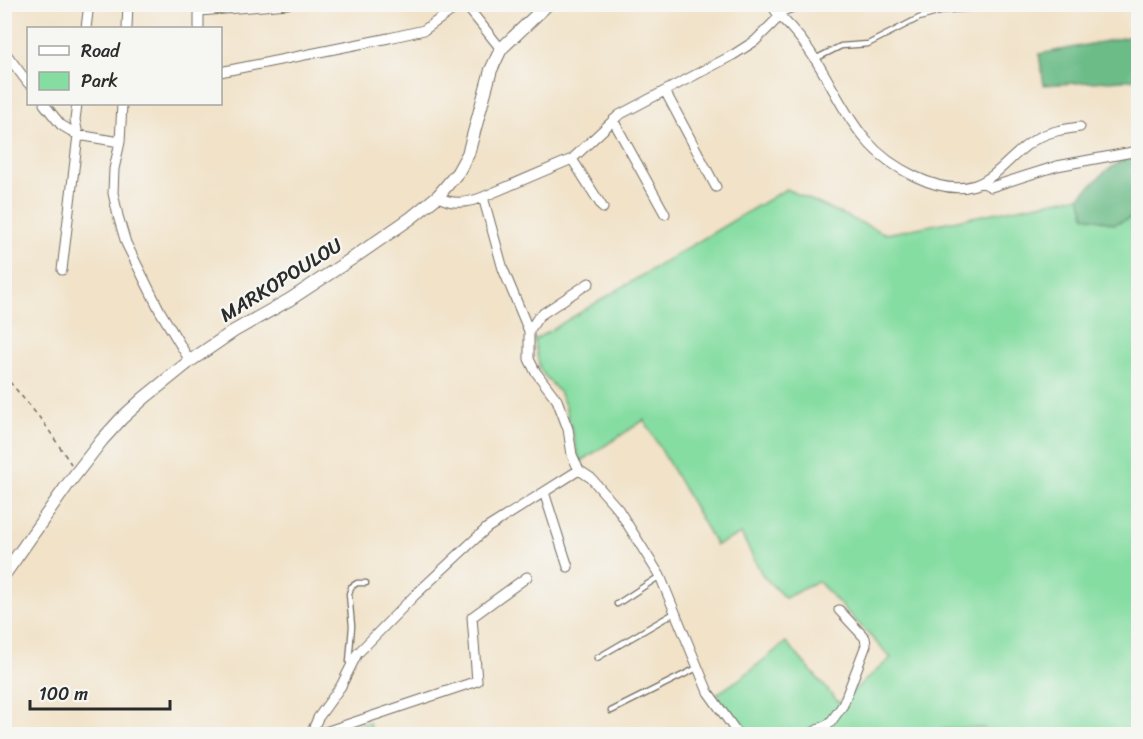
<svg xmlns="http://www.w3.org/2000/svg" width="1143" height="739" font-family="Sriracha,sans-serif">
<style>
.green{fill:#85dda2;stroke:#588466;stroke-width:1.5}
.forest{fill:#6cbc88;stroke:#4c745a;stroke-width:1.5}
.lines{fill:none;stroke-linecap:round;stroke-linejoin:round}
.service-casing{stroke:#706b62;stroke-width:7}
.minor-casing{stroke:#706b62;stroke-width:11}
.tertiary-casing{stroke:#706b62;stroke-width:14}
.path{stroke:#706b62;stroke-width:1.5;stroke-dasharray:4.5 4.5;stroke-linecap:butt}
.service{stroke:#fff;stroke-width:4.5}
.minor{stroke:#fff;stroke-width:9}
.tertiary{stroke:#fff;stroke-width:12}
.labels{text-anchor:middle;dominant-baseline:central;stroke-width:4.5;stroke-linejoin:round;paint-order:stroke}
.street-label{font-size:20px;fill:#2b2b2b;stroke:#f6f6f2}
</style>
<rect width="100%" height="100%" fill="#f6f6f2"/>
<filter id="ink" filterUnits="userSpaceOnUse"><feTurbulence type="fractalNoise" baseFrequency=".0167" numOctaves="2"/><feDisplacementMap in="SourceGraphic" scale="12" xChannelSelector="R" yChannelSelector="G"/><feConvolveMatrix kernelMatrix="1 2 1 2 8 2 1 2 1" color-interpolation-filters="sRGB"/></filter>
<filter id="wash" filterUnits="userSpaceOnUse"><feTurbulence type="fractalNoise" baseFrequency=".008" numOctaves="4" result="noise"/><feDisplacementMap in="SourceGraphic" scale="24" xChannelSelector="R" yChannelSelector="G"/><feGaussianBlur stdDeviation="1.35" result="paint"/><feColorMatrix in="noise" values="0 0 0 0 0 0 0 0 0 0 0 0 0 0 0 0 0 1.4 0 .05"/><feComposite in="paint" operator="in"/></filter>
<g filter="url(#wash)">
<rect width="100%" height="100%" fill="#f1e2c8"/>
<path class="green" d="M786,189L886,234L1080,196L1086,216L1114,224L1138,215V734H986L984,728L938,729L936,734H746L717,694L741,678L786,642L839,703L891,658L818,581L785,598L763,576L741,534L716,545L644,420L580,462L565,405L559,392L540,370L534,340Z
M369,722L372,734H329Z"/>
<path class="forest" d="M1138,35V79L1044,85L1039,54Z
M1138,150V215L1114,224L1085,216L1080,196L1106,171Z"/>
</g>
<g filter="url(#ink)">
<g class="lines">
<g class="service-casing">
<path id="service" d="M815,59L841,46L868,44L919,18L947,10L978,8
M617,604L660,576
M597,658L676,612
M349,662L352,626L349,594L351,587L357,583H366
M611,711L697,668"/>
</g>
<g class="minor-casing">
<path id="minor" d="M465,4L501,49
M771,4L777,13L801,4
M199,11L288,4
M780,16C793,29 805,43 815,59C832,85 845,116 866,140C888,166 940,197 975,185C1000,176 1014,151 1036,139C1050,131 1065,129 1080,127
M86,28L89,4
M127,28L128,4
M199,28V4
M4,51L28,83
M220,72L389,38L424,30L461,4
M665,91L716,187
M44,104L61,125L78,135L120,142
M122,104L120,142L114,169L113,193L118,216L126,243L160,311L190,361
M613,120L665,214
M572,159L603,208
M982,182L991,187L1057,166L1138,151
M438,196C452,206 468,203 483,197L503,269L529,331V359L535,371L557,400L568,429L572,455L579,470
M483,197L572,159L619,115L733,55L755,41L780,16L777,13
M62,270L78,135L75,120L77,104
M529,331L539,316L589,283
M544,492L568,567
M311,734L318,718L341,686L357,654L414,596L487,528L579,470L591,478L618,509L660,576L708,692L738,734
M311,734L322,733L477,681L472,617L527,577
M810,734L830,723L843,705L866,645L865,638L839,610"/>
</g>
<g class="tertiary-casing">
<path id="tertiary" d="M4,575L68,484L102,440L122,418L144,398L190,361L234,331L289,300L356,256L411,218L438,196L458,172L468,154L491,70L501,49L548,4"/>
</g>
<path class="path" d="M4,375L44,423L71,464"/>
<use href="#service" class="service"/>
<use href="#minor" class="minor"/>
<use href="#tertiary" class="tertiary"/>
</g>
</g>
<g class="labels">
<g class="street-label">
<text transform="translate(281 280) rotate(-32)">MARKOPOULOU</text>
</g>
</g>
<rect width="1143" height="739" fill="none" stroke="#f6f6f2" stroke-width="24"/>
<rect x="27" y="27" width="195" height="78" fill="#f6f6f2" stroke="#a5a5a2" stroke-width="1.5"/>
<rect x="39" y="46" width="30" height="9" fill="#ffffff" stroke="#a5a5a2" stroke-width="1.5"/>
<text x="81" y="57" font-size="18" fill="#2b2b2b">Road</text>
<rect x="39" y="72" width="30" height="18" fill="#85dda2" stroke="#a5a5a2" stroke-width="1.5"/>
<text x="81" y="87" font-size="18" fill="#2b2b2b">Park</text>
<path d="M30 700v9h140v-9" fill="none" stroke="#2b2b2b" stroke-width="3"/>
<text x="39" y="700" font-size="18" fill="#2b2b2b" stroke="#f6f6f2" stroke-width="4.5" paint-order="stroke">100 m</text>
</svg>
